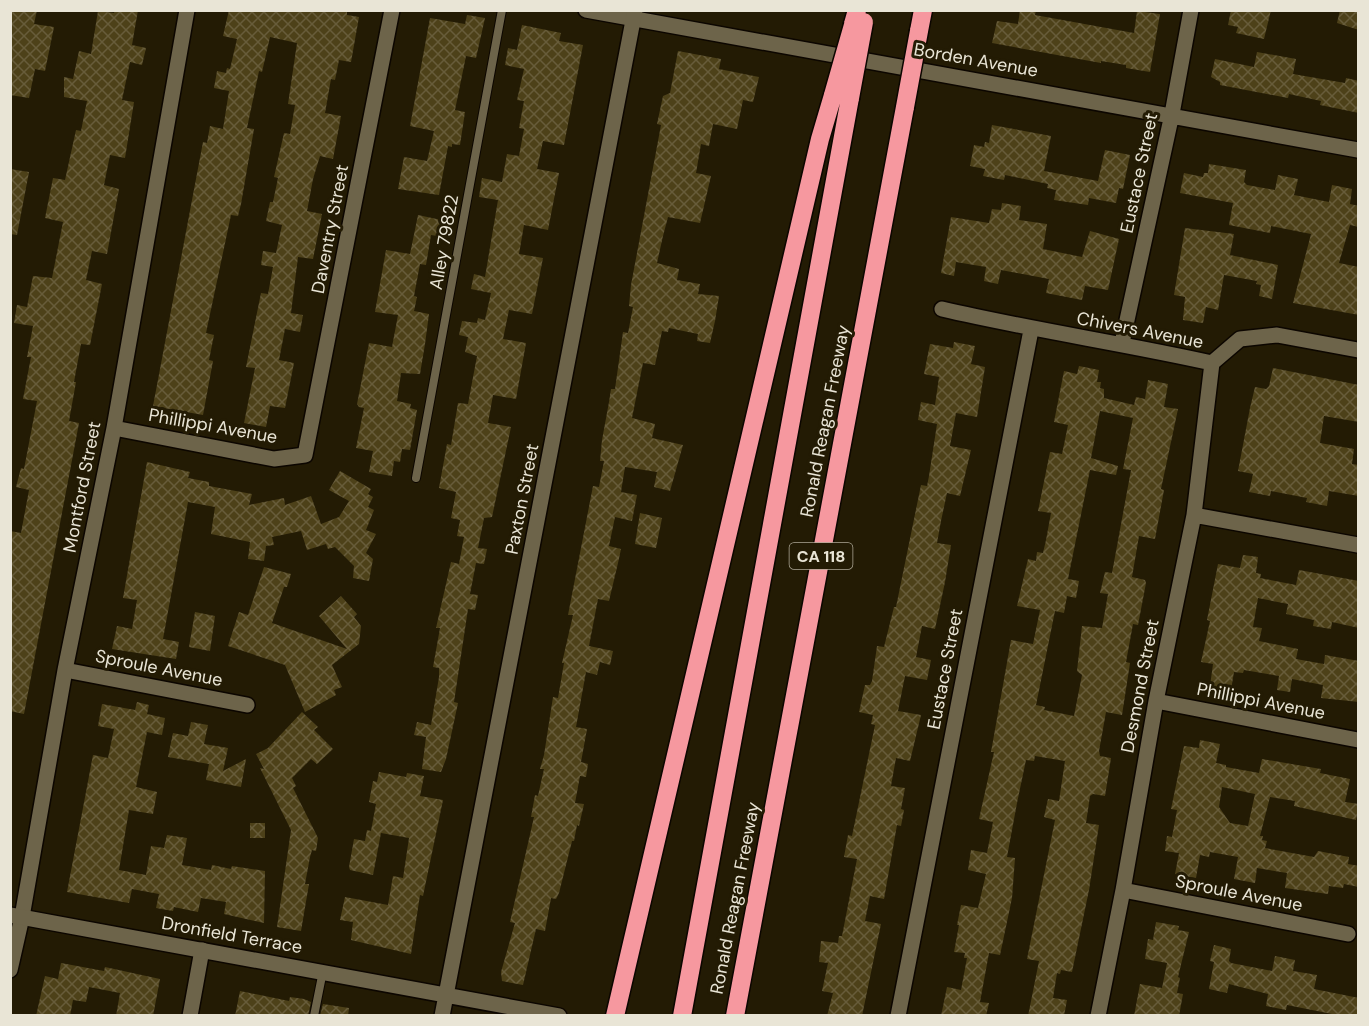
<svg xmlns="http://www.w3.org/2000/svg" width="1369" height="1026" font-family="'DM Sans',sans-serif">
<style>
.building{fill:url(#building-cross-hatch);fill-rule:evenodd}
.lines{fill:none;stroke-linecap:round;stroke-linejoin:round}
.service-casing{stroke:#0c0600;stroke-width:10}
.minor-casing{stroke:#0c0600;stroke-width:18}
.tertiary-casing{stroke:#0c0600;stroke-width:18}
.motorway-casing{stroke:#0c0600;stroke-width:21}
.service{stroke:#6d644a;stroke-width:8}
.minor{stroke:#6d644a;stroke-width:15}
.tertiary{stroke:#6d644a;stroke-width:15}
.motorway{stroke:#f6989f;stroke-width:18}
.motorway-bridge-casing{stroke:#0c0600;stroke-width:21;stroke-linecap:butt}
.motorway-bridge{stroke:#f6989f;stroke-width:18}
.labels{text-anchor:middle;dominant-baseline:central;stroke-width:6;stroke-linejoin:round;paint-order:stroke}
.shield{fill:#231b04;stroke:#aea897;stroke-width:1.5}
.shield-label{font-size:16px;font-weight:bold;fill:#e9e5d6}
.street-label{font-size:18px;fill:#e9e5d6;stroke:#231b04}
</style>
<defs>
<pattern id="building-cross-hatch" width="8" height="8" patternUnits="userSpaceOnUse" patternTransform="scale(1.5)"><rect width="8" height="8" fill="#4d4119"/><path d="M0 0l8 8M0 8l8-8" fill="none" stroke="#675c3a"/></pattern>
</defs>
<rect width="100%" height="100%" fill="#231b04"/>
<path class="building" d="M10,10H37L34,24L54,27L45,71L35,69L29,98L10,95Z
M115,10H138L132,45L146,48L142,65L130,62L122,100L134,102L125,158L110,155L104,185L119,189L107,254L92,251L86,280L102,284L90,345L81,344L74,382H76L69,421L79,423L24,714L10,711V531L21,533L29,490L16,487L21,468L24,469L37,401L23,399L31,357H27L33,326L14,323L17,305L27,307L33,276L52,278L63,222L45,218L53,178L65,180L76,130L81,131L87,101L64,97V77L73,79L79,51L91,54L98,11L114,13Z
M229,10H347V15L359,17L351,62L339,60L335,80L331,79L325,113L341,116L333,159L320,156L313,179L307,211L322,214L313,259L298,257L291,313L303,315L300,332L285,329L279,360L294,363L285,408L270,406L266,427L244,423L255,368L246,367L261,293L268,294L273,267L261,265L263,251L276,253L282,225L266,221L270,202H273L278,178L274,177L284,133L290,134L295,105L288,104L297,43L270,37L262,72L259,71L247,128L254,129L241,204L238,216L231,215L206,333L214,335L209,360L213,361L203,415L153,406L203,142L207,143L210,126L223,129L229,91L214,88L217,71L226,73L227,68L230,69L237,39L223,36Z
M1020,10H1036L1035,15L1134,33L1137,11L1160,14L1150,72L1126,68V65L1101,61V63L992,43L997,21L1018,24Z
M1231,10H1271L1264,39L1236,33L1238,27L1228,25Z
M1340,10H1359V30L1337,23Z
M467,15L485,18L476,58L466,56L455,110L465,112L460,145L452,144V147L448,146L439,195L398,189L404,157L427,161L434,131L410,126L430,18L465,24Z
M522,25L561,33L559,41L583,45L564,145L543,141L537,169L559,173L548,230L524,225L519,254L543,258L532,314L509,310L503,339L526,343L516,399L493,395L488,423L511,427L492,517L484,518L478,548L487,549L484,564L476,563L470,594L478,595L475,610L468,609L454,702L458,703L446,759L441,772L422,769L426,737L414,735L417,722L431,725L439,677V668L433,667L440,628H436L451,562L459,564L464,537L457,536L460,520L451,518L456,492L439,488L447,444L451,445L458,403L468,404L477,356L465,352L468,337L459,335L462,321L477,323L478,318L485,320L491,293L471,289L474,274L485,277L498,200L479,197L482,178L502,182L507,154L519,156L524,129L519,128L524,101L517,100L524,69L505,65L508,48L517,50Z
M678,51L721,59L719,69L759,77L753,102L743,100L737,129L713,124L709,146L701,144L696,173L711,176L700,223L668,217L663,236L657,263L679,269L677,280L700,284L698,294L719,296L715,321L710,343L697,341L698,334L669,328L668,332L662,331L655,365L643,363L632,418L655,424L652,438L683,445L670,491L654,487L657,472L625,467L621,492L637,495L632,521L615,517L609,546L621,549L618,563L609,601L598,599L589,646L613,651L610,665L600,662L597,675L586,672L576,727L587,729L581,762L588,764L586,777L580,776L575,803L584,804L579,826L577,825L574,841H572L559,893L556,899L551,898L545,931L536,929L523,985L502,981L501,972L515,923L510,922L534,817H531L535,795L538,796L544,769H540L544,755L553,697L558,698L564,663H562L573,615H568L593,486L599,487L604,461H600L602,440L609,402L611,389H615L623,332L628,333L633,307L629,306L631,285L661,125L657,124L663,96L670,93Z
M1257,52L1296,59L1293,74L1345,83L1346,78L1359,81V113L1320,105L1321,101L1289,94L1288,98L1220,85V82L1211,77L1215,59L1254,67Z
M992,125L1051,136L1044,171L1098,181L1105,150L1130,155L1123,189L1119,188L1116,203L1089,198L1088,205L1054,200L1056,190L1047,188L1048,184L1005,175L1004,180L983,176L985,169L970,166L974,145L984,147L985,142L989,143Z
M1209,164L1246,170L1244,182L1247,185L1275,190L1278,175L1298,179L1294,195L1329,202L1332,185L1352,189L1350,204L1359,206V227L1350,225L1339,263L1359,267V315L1293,303L1311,234L1271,226L1270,233L1229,225L1233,203L1180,193L1184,173L1203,177L1204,173H1208Z
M10,169L29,172L17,235L10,234Z
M1002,203L1021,206L1019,220L1047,224L1043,249L1082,257L1090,231L1119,239L1108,290L1085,286L1082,300L1046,293L1049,279L1001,270L998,284L984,281L986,267L956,262L954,276L941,273L951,217L989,223L992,209L1001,210Z
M418,215L446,221L443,237L431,235L426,265L420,264L414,296L417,297L414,311L429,314L425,344L420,374L401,373L397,401L411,404L410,408L417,410L410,450L402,449L400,462L394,461L392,476L369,472L373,451L356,448L364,408L359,407L357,404L369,343L392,347L398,315L375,312L386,250L410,254Z
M1185,228L1234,234L1230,255L1278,265L1272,299L1259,296L1261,285L1256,284L1257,281L1224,275L1218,310L1206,307L1203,323L1183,320L1185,297L1174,295Z
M954,342L975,346L971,364L985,367L977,417L956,413L950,446L971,450L960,496L947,493L941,521L937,543L951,545L945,582L935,629L922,626L916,657L931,660L927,680L905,676L898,711L921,715L910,761L896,758L891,786L905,788L901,809L904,810L901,826L897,825L884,899L870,896L865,921L881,924L862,1016H827L833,993L822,991L828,963L819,962L821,941L838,943L839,936H842L857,859L844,857L848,835L852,836L875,725L871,724L873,715L859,712L865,685H870L872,681L877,646L884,647L894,607H896L921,485L927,486L929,476L937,424L918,420L921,402L935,405L939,377L924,374L930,344L953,348Z
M1079,366L1099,370L1097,382H1101L1100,388L1104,389V398L1134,405L1136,397L1145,399L1148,380L1168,384L1164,407L1178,409L1161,489L1164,490L1155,539L1139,536L1132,577L1145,580L1146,583L1138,625L1133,624L1126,662L1130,663L1122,715L1106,712L1099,751L1100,756L1111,758L1105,796L1093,794L1090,796L1086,823L1099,825L1089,890L1072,972L1061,970L1060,974L1057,973L1053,998L1067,1000L1064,1016H1028L1039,961L1027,959L1055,820L1044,817L1048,799L1059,801L1065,761L1035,756L1034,761L1026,760L1017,803L1007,857L1015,858L1012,898L1000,955L989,953L980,1002L989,1003L986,1016H941L947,987L961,990L967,958H964L965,953L954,952L959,925H957L961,905L978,908L986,874L968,870L971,850L987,853L993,822L979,819L994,752H991L1011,640L1033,644L1040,610L1017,606L1028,559L1036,561L1037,552L1043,553L1046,540L1051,513L1038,511L1050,452L1062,454L1068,425L1054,422L1064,371L1077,374ZM1100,411L1133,418L1123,469L1131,470L1112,573L1105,572L1100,593L1108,594L1102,628L1082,626L1077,671L1082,675L1074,716L1044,710L1045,707L1036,705L1055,611L1064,613L1067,596L1076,598L1079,581L1068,579L1090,470L1116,475L1118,466L1091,458Z
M1273,368L1359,385V422L1324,416L1320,443L1354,449L1352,464L1359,465V496L1329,491L1327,506L1306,502L1307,498L1271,491L1270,496L1249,492L1253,474L1238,471L1250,408L1255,387L1266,389L1269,386Z
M147,462L190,472L188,478L209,482V486L252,494L249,505L284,498L285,505L311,496L321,524L339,517L349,501L329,490L340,471L371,489L368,494L373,497L368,507L374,510L366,530L376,534L366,553L373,559L369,581L353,578L354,566L335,547L328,549L326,544L307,550L301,531L272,537L274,545L266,546L264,561L248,559L250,542L211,534L215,507L188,502L163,639L179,642L176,659L112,649L117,626L132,629L137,600L123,598Z
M640,513L662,518L656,548L635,544Z
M1243,555L1258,557L1256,573L1261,574L1260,578L1296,585L1299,570L1359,581V628L1332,622L1331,629L1313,626L1314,620L1286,614L1288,604L1258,598L1253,627L1262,628L1259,641L1298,649L1296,659L1324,664L1325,655L1359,661V702L1321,698L1323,685L1292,679L1290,692L1277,690L1279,676L1244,670L1243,673L1234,672L1231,690L1210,686L1213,664L1201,662L1210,621L1207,620L1218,564L1240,568Z
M264,567L291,574L287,587H284L272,623L347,649L319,616L341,596L357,614L354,617L361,626L359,644L332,665L342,687L334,690L336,695L305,712L285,665L228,646L239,612L248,615Z
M195,612L215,616L210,651L189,647Z
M137,702L149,705L147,714L165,718L162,735L147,732L136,787L157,792L153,814L129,810L119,870L146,875L151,846L164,848L167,835L187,838L182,865L211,870L212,865L231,869L232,866L265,871L264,923L224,914L226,902L201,898L198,912L174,907L173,911L156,908L159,894L132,889L129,903L67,892L93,755L108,758L114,729L98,726L102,704L135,710Z
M302,712L318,727L314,730L333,749L317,764L311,759L292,778L296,786L293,788L318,838L316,851L312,850L310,857L305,884H309L301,931L277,927L291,830L260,768L264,769L256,754L268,748Z
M191,722L208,725L204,744L228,748L223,771L246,759L241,787L206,780L209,764L168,757L173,733L188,736Z
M1200,740L1220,744L1216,763L1226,765V767L1259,773L1262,759L1321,769L1320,773L1350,779L1345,802L1359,804L1356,820L1294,806L1295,801L1270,797L1260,836H1263L1262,840L1267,841L1265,848L1314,857L1318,851L1349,857L1348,864L1359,866V887L1344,884L1343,888L1329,886L1328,894L1285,888L1287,873L1257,868L1255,883L1234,879L1238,857L1210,852L1209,857L1200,855L1196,878L1175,874L1179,853L1165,851L1167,836L1172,837L1177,810L1171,809L1175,790L1184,746L1199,748ZM1222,787L1255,794L1248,826L1230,823L1219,807Z
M379,772L406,777L407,773L424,776L420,796L443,800L423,896L420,895L411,954L351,940L353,922L340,920L345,897L388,905L393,876L403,878L409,838L381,833L373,875L350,870L349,867L354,839L365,841L367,830L371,831L376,804L369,802L373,781L377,782Z
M250,823H265V838H250Z
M1156,922L1179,926L1178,930L1189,932L1178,977L1180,978L1177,993L1183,994L1179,1016H1134L1140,984L1162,988L1167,963L1145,959L1148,939L1153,940Z
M1214,945L1231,949L1229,961L1231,963L1272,971L1275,956L1295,960L1293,971L1317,975L1314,989L1359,998V1016H1342L1287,1005L1286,1010L1266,1006L1268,994L1229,984L1227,993L1209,989L1214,962L1210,961Z
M61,963L104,971L105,967L160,979L153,1016H116L120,993L89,987L86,1002L73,1000L70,1016H36L45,976L58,979Z
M240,991L289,1001L290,997L304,999L311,1002L308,1016H235Z
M323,1004L349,1008L348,1016H320Z"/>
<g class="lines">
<g class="service-casing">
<path id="service" d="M416,478L502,10
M314,1016L323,971"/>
</g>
<g class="minor-casing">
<path id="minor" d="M586,10L1358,150
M942,309C1032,330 1122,343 1212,363L1240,339L1277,335L1358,350
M1122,343L1172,114L1191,10
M114,428L274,459L305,455L392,10
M1194,515L1358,545
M65,670L247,705
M1156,701L1358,740
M1123,890L1348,934
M10,970L22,917L65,670L114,428L187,10
M190,1016L202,950
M898,1016L1031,330
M1098,1016L1123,890L1156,701L1194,515L1212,363"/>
</g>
<g class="tertiary-casing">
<path id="tertiary" d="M10,915L559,1016
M442,1016L635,10"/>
</g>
<g class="motorway-casing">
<path id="motorway" d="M853,24L857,10
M919,31L923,10
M615,1016L820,139L833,95
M682,1016L850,98
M735,1016L905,107"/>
</g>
<use href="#service" class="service"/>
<use href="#minor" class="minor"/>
<use href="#tertiary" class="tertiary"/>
<use href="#motorway" class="motorway"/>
<g class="motorway-bridge-casing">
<path id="motorway-bridge" d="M833,95L853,25
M850,98L864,22
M905,107L919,31"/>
</g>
<use href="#motorway-bridge" class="motorway-bridge"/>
</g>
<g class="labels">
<rect class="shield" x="789.5" y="543" width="63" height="26" rx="4.5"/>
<g class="shield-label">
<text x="821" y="556">CA 118</text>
</g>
<g class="street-label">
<text transform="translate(976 60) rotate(10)">Borden Avenue</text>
<text transform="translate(1139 173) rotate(-78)">Eustace Street</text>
<text transform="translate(330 229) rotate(-79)">Daventry Street</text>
<text transform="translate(444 242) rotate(-80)">Alley 79822</text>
<text transform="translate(1140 330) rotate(11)">Chivers Avenue</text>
<text transform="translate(825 421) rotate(-79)">Ronald Reagan Freeway</text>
<text transform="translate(213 426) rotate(10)">Phillippi Avenue</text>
<text transform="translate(82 487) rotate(-79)">Montford Street</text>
<text transform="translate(522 499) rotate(-79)">Paxton Street</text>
<text transform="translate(159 668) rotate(11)">Sproule Avenue</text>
<text transform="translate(945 669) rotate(-79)">Eustace Street</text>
<text transform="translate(1140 686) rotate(-79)">Desmond Street</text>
<text transform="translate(1261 701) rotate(11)">Phillippi Avenue</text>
<text transform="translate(1239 893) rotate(11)">Sproule Avenue</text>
<text transform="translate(735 898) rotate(-79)">Ronald Reagan Freeway</text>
<text transform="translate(232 935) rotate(10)">Dronfield Terrace</text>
</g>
</g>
<rect width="1369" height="1026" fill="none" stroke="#e9e5d6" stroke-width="24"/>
</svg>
